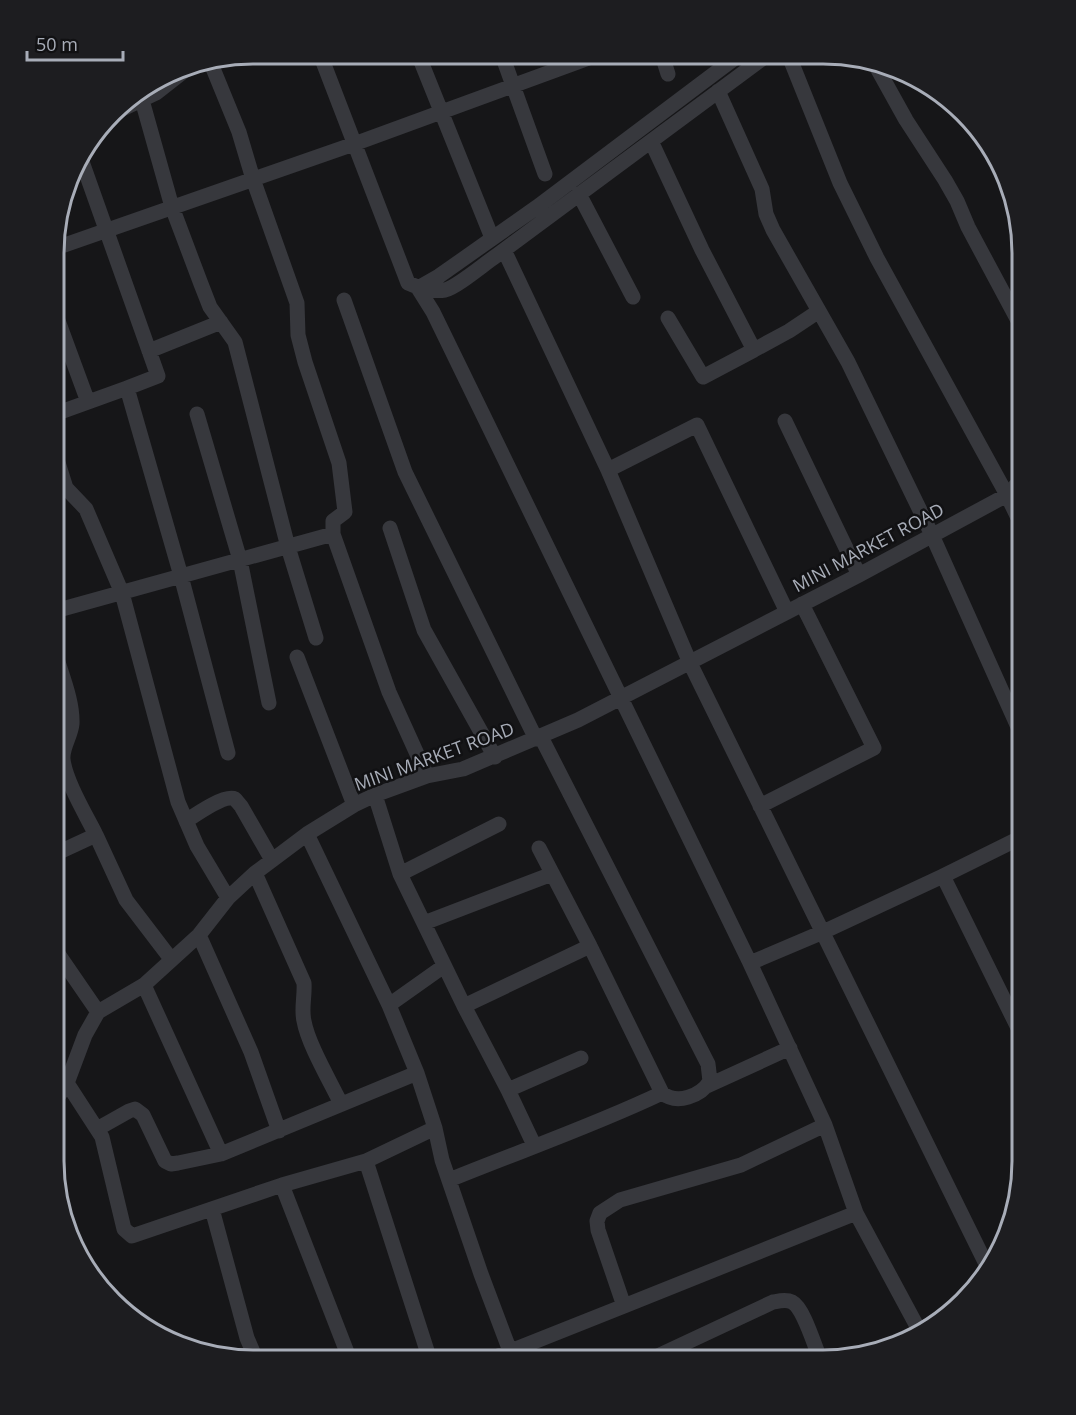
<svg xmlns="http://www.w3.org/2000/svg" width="1076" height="1415" font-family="'Open Sans',sans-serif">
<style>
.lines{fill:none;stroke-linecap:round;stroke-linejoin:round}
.minor{stroke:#37383d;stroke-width:15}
.labels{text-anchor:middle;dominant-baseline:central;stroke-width:5;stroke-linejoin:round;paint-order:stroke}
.street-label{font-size:18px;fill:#a8adb8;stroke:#111113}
.rim{fill:none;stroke:#a8adb8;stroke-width:3}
</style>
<rect width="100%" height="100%" fill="#161618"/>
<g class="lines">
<path class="minor" d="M320,54L408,283C418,288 434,292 445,290C457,287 484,264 496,256L766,56
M418,54L492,238
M502,55L545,174
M662,55L668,74
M789,56L840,183L877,258L1007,495L1022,526
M210,61L239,132L253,179L297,303L298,335L305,362L339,463L345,512L333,521V534L389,692L427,776
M876,66L906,120L945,180L957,201L968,227L1022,328
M718,91L762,189L766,214L773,230L848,362L932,535L1022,736
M142,100L172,207L201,284L210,307L235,342L288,547L316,638
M114,113L156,93L193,64
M651,141L702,250L754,350L789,331L819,311
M80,156L158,376L127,388L181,576L228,753
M579,194L633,297
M56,248L354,144L597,55
M504,250L608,470L690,663L989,1270
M418,288L433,312L750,963
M418,288L439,276L537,207L739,55
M344,300L405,472L536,739
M56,315L88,402
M668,318L703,377L754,350
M149,351L221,322
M55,414L127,388
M197,414L240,560L269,703
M785,421L859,575
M55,453L66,488L86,509L122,593L178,802L197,846L228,898
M608,470L697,425L787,612
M390,528L424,630L495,757
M55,611L333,534
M55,652C61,674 73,700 72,724C71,736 62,747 63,759C65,780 86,815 96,835
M297,657L354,805
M375,795L400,874L464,1006L508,1090L534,1145
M760,806L874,748L802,604
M186,821C195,815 225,794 235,799C236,800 240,805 241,806L272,860
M307,834L389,1005L417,1073L435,1128L442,1160L481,1274L510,1351
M539,848L590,946L662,1093
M55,854L96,835L126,900L171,959
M255,873L304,983C305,996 301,1009 304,1021C308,1044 330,1081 341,1104
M400,874L499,824
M424,923L552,874
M199,935L251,1052L279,1131
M54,948L98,1012
M144,985L221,1154
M389,1005L444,966
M464,1006L590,946
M1022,1036L943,876L1022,837
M67,1083L102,1137L124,1229L132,1236L282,1185L366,1161L435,1128
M707,1086L790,1048
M508,1090L581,1058
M54,1103L67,1083L85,1035L98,1012L144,985L199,935L228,898L255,873L307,834L354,805L375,795L427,776L463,769L578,720L859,575L1007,495L1022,479
M825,1125L741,1165L620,1200L600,1213L597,1221L598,1230L624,1306L856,1213
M97,1129L129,1111L135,1109L143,1115L165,1161L171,1164L178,1163L221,1154L417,1073
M366,1161L430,1360
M449,1180C520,1151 593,1126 662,1093C677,1105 701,1096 710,1081L708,1064L541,737
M282,1185L350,1360
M212,1209L247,1338L256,1359
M925,1328L919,1330L856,1213L825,1125L750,963L823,932L943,876
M488,1360L624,1306
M647,1361L773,1302C779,1301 786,1299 792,1302C804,1308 815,1348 821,1361"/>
</g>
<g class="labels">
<g class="street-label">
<text transform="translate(868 547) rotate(-28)">MINI MARKET ROAD</text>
<text transform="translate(434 756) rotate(-20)">MINI MARKET ROAD</text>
</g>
</g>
<path d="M0 0H1076V1415H0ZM253 64H823A189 189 0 0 1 1012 253V1161A189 189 0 0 1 823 1350H253A189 189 0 0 1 64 1161V253A189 189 0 0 1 253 64Z" fill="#1d1d20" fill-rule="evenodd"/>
<path class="rim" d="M253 64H823A189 189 0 0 1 1012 253V1161A189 189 0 0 1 823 1350H253A189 189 0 0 1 64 1161V253A189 189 0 0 1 253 64Z"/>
<path d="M27 51v9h96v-9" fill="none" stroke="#a8adb8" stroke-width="3"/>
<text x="36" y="51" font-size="18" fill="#a8adb8" stroke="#111113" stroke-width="4.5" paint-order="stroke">50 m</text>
</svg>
